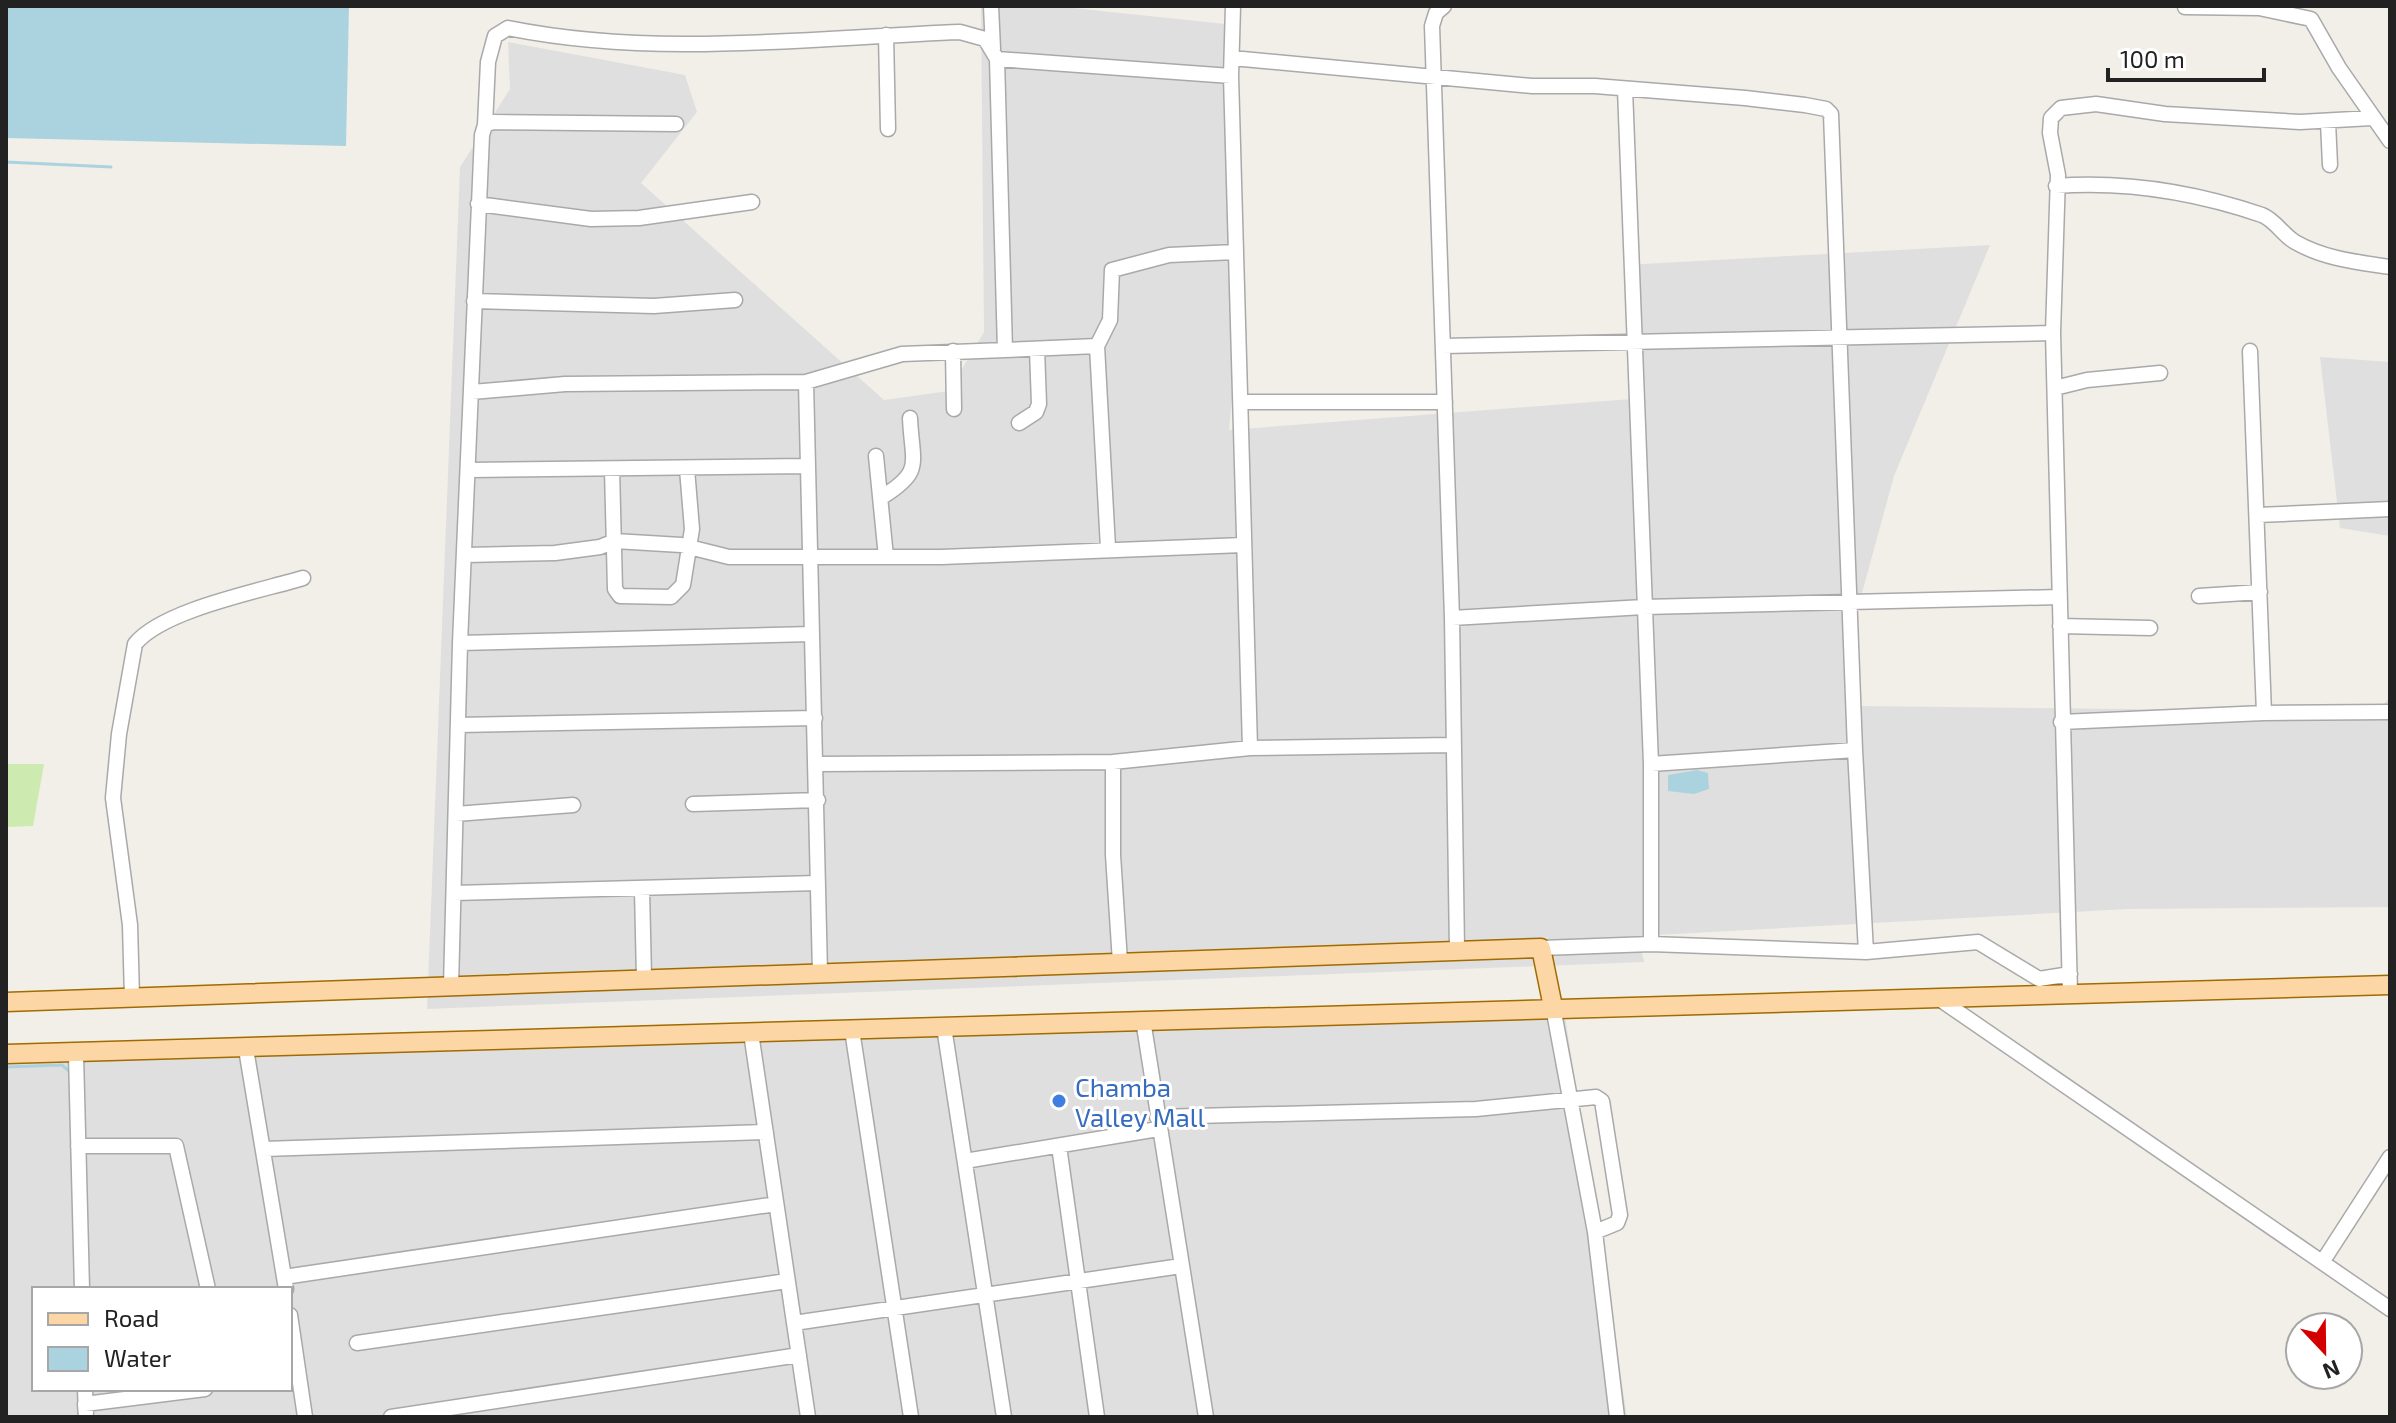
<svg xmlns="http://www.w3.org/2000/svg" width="2396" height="1423" font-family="'Exo 2',sans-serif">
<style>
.residential{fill:#e0dfdf;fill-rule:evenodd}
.grass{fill:#cdebb0}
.water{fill:#aad3df}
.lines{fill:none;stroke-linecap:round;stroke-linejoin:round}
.stream{stroke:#aad3df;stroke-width:3}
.minor-casing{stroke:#a9a9a9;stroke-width:17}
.major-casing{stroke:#a06b00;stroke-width:21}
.minor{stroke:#fff;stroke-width:14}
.major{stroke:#fcd6a4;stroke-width:18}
.shop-dot{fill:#3f7fe0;stroke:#fff;stroke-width:3}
.labels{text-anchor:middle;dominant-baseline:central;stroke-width:6;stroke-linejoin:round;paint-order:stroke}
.shop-label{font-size:26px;fill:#366cbe;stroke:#fff;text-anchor:start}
</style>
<rect width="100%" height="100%" fill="#f2efe9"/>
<path class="residential" d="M981,6H1054L1235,25L1242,289L1229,430L1631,399L1625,265L1990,245L1894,476L1857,611L1858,706L2314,711L2379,709L2390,697V907L2128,909L1638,936L1644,962L427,1009L460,167L510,89L508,42L685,75L697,112L641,183L884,400L949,391L984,332Z
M2320,357L2390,362V536L2340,528Z
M1565,1016L1627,1417H6V1063ZM34,1289H290V1389H34Z"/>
<path class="grass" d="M6,764H44L33,826L6,827Z"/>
<path class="water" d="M6,6H349L346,146L6,138Z
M1697,770L1708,773L1709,789L1694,794L1668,791V775Z"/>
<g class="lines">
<path class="stream" d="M6,162L111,167
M6,1067L62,1065L70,1072"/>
<g class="minor-casing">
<path id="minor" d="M991,6L993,49
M1233,6L1231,76L1250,748
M1444,6L1436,13L1432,26L1452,618L1457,950
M2185,7L2259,8L2311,19L2339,68L2390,141
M886,35L888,129
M1232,58L1532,86H1595L1745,98L1805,105L1826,109L1831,114L1855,750L1866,952
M997,59L1231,76
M1625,89L1651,764V944
M2328,122L2330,165
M485,125L488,62L495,36L508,28C658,58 809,38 960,32L985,39L997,59L1005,350L1097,346
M2056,186C2125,181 2197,193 2262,215C2275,220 2283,235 2295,242C2325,259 2357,262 2390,267
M478,204L591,219L639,218L752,202
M474,301L654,306L735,300
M1443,346L2053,333
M953,351L954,409
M2250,351L2264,713
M806,382L820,973
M2055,388L2087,380L2160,373
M472,392L565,384L806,382L902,354L1005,350
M1242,402H1445
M1019,423L1036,412L1039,404L1037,349
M876,456L886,557
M612,469L615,589L620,596L671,597L683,585L692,529L687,469
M470,470L807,466
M882,497C924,471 912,464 910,418
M2258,515L2390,509
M1108,548L1097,346L1110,320L1112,270L1169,255L1235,252
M466,555L555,553L600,547L615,541L681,545L729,557H941L1243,545
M2199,596L2260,592
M1452,618L1644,607L2059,597
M2060,626L2150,628
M460,643L812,634
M2061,722L2264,713L2390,712
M458,725L815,718
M1113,762V855L1120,962
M817,764L1113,762L1250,748L1452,745
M1651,764L1855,750
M693,804L818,800
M456,814L573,805
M642,890L644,978
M454,893L818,883
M1541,948L1651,944L1866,952L1978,942L2039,979L2070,974
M451,986L460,643L482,135L485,125L493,122L676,124
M2070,993L2053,333L2058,175L2050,133L2051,118L2061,108L2096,104L2165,114L2300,122L2372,118
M132,997L130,925L113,798L119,734L135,644C162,610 260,591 303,578
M1938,998L2390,1309
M1553,1007L1595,1232L1617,1417
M1143,1020L1206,1417
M944,1027L1004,1417
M852,1030L911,1417
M751,1033L808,1417
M246,1049L286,1289
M76,1055L82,1289
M1157,1117L1476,1109L1596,1097L1602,1101L1620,1215L1617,1223L1595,1232
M78,1146H176L208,1289
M1059,1146L1097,1417
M264,1149L766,1132
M965,1161L1158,1129
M2323,1261L2390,1157
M284,1277L776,1204
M290,1315L305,1417
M794,1323L1181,1266
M357,1343L787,1281
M85,1389L86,1413
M86,1417L85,1404L205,1389
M391,1417L799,1355"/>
</g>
<g class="major-casing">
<path id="major" d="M6,1002L1541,948L1553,1007
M6,1054L2390,985"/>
</g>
<use href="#minor" class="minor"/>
<use href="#major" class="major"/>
</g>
<circle class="shop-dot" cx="1059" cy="1101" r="8"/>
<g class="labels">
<g class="shop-label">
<text x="1075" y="1086">Chamba<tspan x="1075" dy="30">Valley Mall</tspan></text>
</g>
</g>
<rect width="2396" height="1423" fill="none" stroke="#222222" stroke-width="16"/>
<rect x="32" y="1287" width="260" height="104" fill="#ffffff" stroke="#a7a7a7" stroke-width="2"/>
<rect x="48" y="1313" width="40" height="12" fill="#fcd6a4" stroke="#a7a7a7" stroke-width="2"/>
<text x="104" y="1327" font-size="24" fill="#222222">Road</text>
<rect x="48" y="1347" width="40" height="24" fill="#aad3df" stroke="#a7a7a7" stroke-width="2"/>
<text x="104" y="1367" font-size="24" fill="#222222">Water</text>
<g transform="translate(2324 1351) rotate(158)"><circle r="38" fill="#ffffff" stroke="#a7a7a7" stroke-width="2"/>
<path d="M0-6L14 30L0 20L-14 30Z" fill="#d40000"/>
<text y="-12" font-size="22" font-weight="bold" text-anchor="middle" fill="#222222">N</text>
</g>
<path d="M2108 68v12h156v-12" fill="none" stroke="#222222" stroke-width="4"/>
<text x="2120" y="68" font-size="24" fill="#222222" stroke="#ffffff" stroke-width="6" paint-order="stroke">100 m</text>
</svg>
